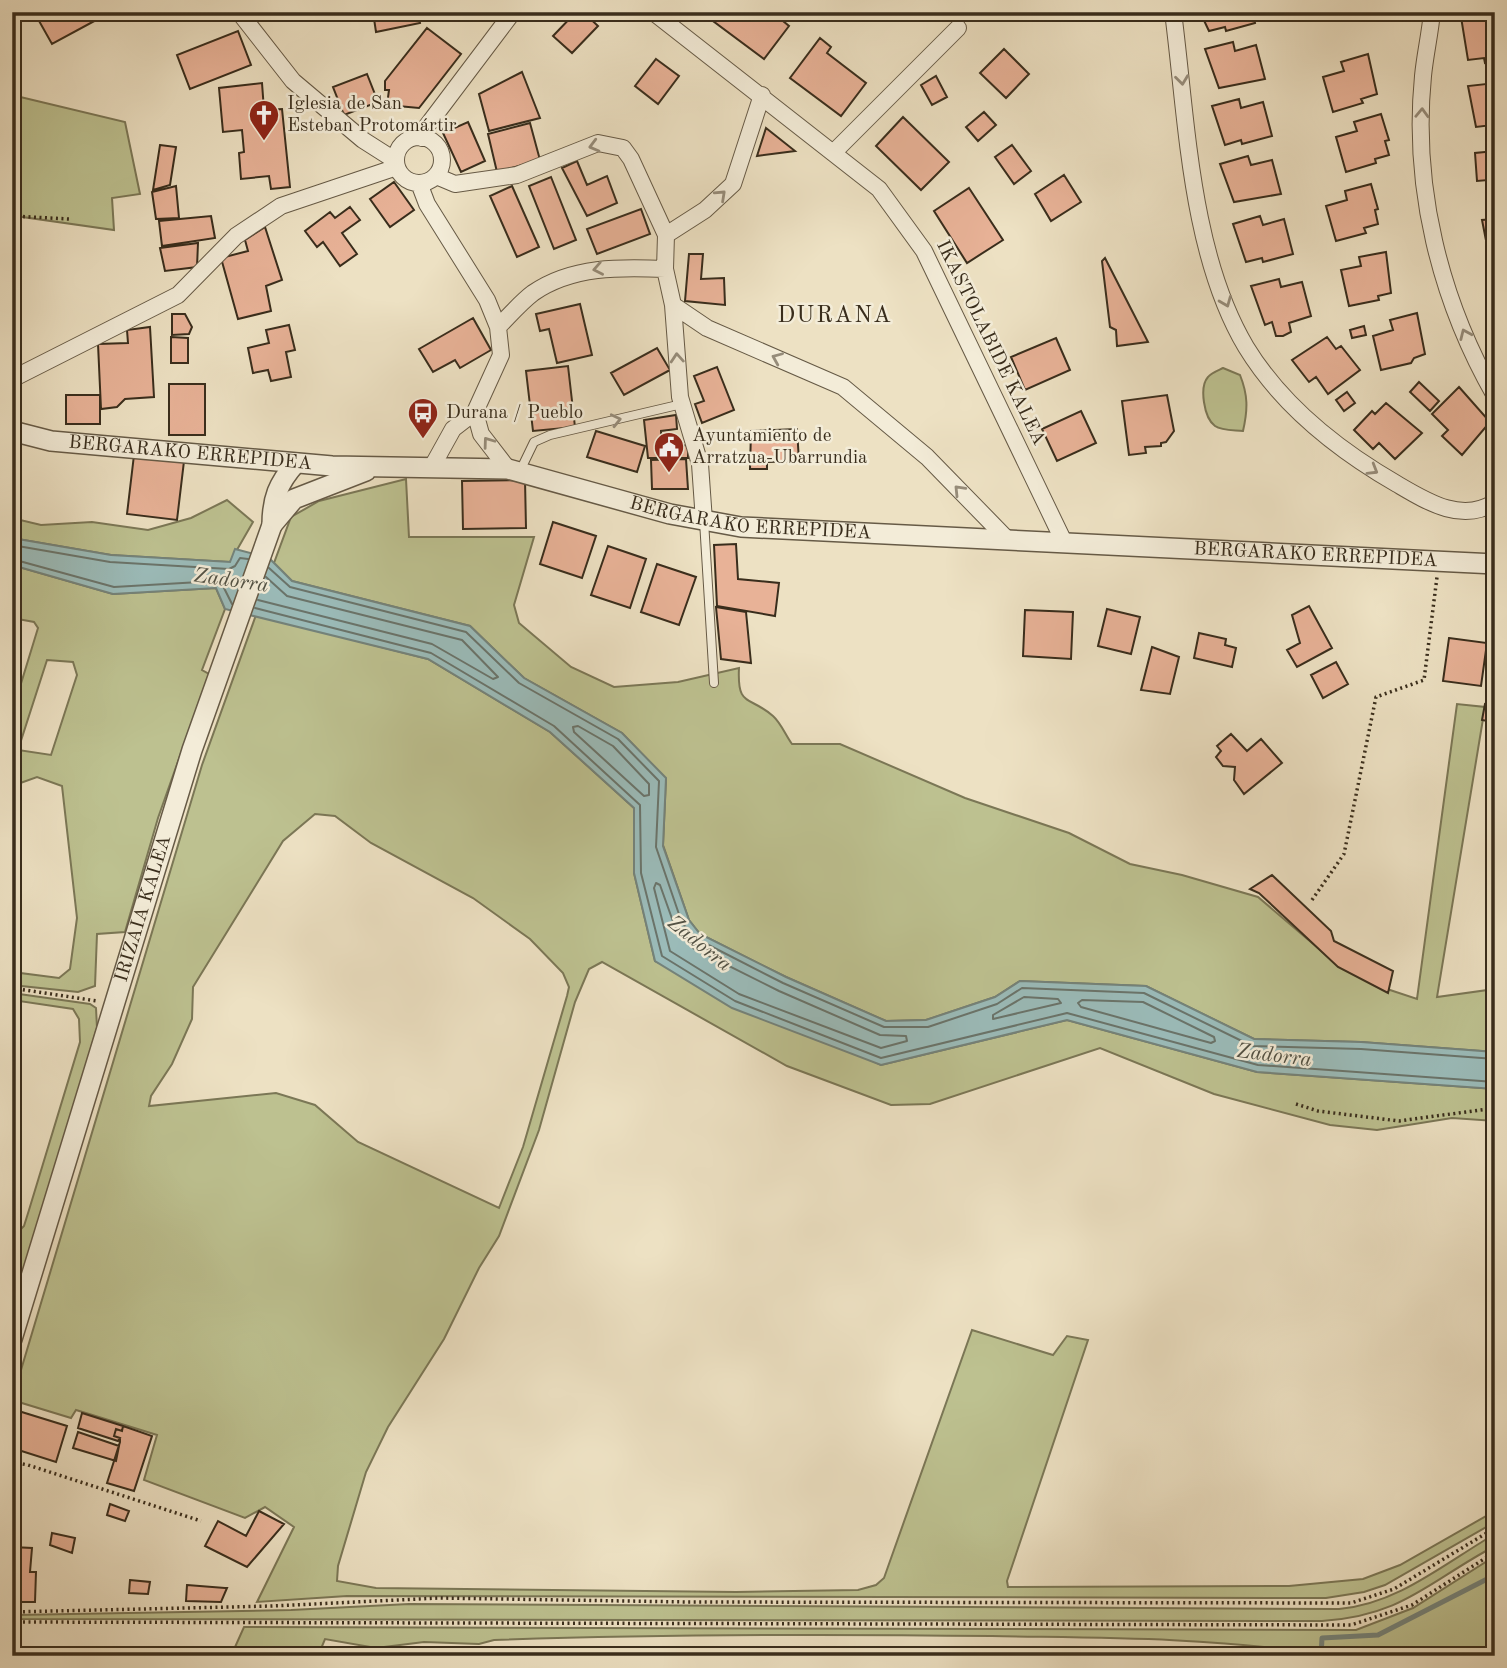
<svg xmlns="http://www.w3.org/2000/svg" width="1507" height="1668" font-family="'Old Standard TT',serif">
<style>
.green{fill:#bdc190;stroke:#7b7756;stroke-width:2;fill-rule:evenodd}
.water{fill:#9bbcba;stroke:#74837b;stroke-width:2}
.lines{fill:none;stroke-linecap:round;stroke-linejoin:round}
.shore{stroke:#6a746b;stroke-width:2}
.stream{stroke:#74837b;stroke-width:5}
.building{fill:#e8b297;stroke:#392d1c;stroke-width:2}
.service-casing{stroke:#665a46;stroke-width:10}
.minor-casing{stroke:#665a46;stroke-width:18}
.tertiary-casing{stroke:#665a46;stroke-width:22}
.path{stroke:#392d1c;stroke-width:3.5;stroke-dasharray:2 3.5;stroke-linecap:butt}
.service{stroke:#f3ecd8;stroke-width:8}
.minor{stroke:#f3ecd8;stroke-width:16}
.tertiary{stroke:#f3ecd8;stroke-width:19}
.oneway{stroke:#968c7a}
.labels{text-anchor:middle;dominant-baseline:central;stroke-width:5;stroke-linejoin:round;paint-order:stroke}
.poi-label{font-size:19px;fill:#392d1c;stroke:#f3ecd8;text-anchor:start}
.street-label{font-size:19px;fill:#392d1c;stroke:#f3ecd8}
.water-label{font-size:21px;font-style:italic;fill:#525144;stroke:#f3ecd8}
.quarter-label{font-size:23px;letter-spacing:2px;fill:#392d1c;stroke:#f3ecd8}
</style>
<rect width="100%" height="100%" fill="#ede1c3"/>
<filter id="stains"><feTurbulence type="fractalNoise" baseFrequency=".00286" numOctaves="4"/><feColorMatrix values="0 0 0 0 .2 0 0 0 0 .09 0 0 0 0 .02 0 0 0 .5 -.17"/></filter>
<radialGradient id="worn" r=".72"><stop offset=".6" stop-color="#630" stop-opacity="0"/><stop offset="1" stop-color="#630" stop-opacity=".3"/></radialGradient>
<path class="green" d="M12,95L125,122L140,194L112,198L114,230L15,216L12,235Z
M1223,368L1240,375C1248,395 1248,409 1243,431C1234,430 1222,431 1215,426C1204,418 1199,387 1208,377C1211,373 1219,370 1223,368Z
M406,479L409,537H534L514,605L519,623L571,667L614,687L678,682L739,668C737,708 749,695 773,716C781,723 786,736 792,744H840L965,798L1069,833L1130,864L1182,875L1258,897L1339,966L1384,988L1417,999L1457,704L1485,707L1437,997L1495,989V1052L1361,1042L1254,1039L1146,986L1020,981L995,997L926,1020L886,1021L786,977L700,934L689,920L663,845L666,779L622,733L524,678L470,626L292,581L274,563L291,517L319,501Z
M227,500L253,522L230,562L111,555L12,538V518L41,525L92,522L148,530L191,518Z
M12,565L113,594L216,588L225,609L202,670L209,674L158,818L125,932L97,934L95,986L78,992L12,985V972L59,978L70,969L77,918L62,786L37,777L12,786V713L38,628L34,622L12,618ZM47,660L73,662L77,675L51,755L18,750Z
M256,615L428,659L550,732L634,808V873L655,961L881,1065L1067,1020L1257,1072L1495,1089V1121L1452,1118L1377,1130L1330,1125L1214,1094L1100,1048L930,1104L891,1105L787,1066L602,962L589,969L575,1002L539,1130L499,1236L479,1268L444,1339L388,1427L366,1472L338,1566L337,1581L376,1588L736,1592L858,1590L876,1585L884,1578L972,1330L1053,1355L1067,1336L1088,1340L1007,1581L1008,1587L1289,1586L1363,1579L1400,1565L1495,1511V1522L1385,1585L1364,1592L1326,1598L347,1596L257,1602L294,1527L265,1507L245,1518L144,1480L157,1435L76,1410L71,1418L12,1400L202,765ZM315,814L335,816L371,843L473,898L530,939L563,973L569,987L567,996L523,1147L499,1208L358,1142L315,1105L276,1093L149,1106L151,1096L172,1064L192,1019L193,987L283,841Z
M12,993L90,1004L96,1008L97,1028L23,1276L12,1279L17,1256L12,1254V1238L24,1226L29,1210L80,1042L79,1019L73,1009L12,1000Z
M1495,1534V1546C1429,1581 1403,1616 1322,1621L15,1619V1615L291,1610L409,1604L1339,1609C1398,1604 1445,1563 1495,1534Z
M1495,1556V1648L1477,1656H1297L1305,1652C1201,1637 1096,1638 992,1636C826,1634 660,1634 494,1640L479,1644L424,1642L376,1648L325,1639L318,1656H231L244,1627L1356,1630L1413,1608Z"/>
<path class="water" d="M12,538L111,555L230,562L235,549L269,558L292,581L470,626L524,678L622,733L666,778L663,846L689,920L700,934L786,977L886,1021L926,1020L995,997L1020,981L1146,986L1254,1039L1361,1042L1495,1052V1089L1257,1072L1067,1020L881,1065L732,1008L655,961L634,873V808L550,732L428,659L225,609L216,588L113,594L12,565Z"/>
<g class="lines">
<path class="shore" d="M12,545L110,562L229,569L235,566L240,558L248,559
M12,559L114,587L217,581L222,584L232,604
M269,568L290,587L466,632L519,683L618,739L659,781L656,847L682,923L695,938L783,983L884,1027H928L997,1004L1022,988L1144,993L1252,1046L1361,1049L1495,1059
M258,600L432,644L493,679L498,677L462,640L287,596L266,577
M255,608L431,653L554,726L640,805L641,873L662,956L735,1001L881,1058L1067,1013L1258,1065L1495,1082
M578,726L613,746L649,784V795L644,796L574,732L573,727Z
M656,883L660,885L675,927L693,948L779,991L880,1035L906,1036L907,1041L881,1048L739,994L670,951L654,888Z
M1024,997L1058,999L1061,1003L993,1019V1015Z
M1082,1000L1143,1002L1214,1037L1215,1041L1211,1043L1081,1007L1078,1003Z"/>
<path class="stream" d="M1321,1656L1322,1638L1378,1635L1495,1575"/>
</g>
<path class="building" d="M34,12H111L52,44Z
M373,12H418L420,23L376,32Z
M576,12H583L598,26L572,53L553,36Z
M720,12H772L789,26L764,59L713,21Z
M1200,12H1253L1255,23L1226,31L1225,27L1209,31Z
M1489,15V24L1495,23V61L1485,63L1484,58L1468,60L1461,17Z
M427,28L461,54L419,108L387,105L389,90H385V81Z
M238,31L251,65L190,89L177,55Z
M820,38L831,47L827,53L866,83L841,116L790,78Z
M1233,42L1235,51L1256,45L1265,79L1219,88L1205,49Z
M1004,49L1029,74L1006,98L980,73Z
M1368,54L1377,94L1361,99L1363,103L1333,112L1323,77L1344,71L1341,62Z
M656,59L679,76L658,104L635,86Z
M522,72L540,118L489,131L479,94Z
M367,74L378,102L344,115L333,87Z
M936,76L947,97L932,105L921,85Z
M262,83L264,110L282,109L290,187L271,189L269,176L241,179L239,153L244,152L242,130L223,132L219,88Z
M1495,83V130L1492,125L1476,127L1468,86Z
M1239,99L1241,108L1263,102L1272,136L1242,144L1241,140L1225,145L1212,106Z
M984,112L996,125L978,141L966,127Z
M1381,114L1389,140L1385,141L1389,155L1375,159L1376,163L1346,172L1336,137L1357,131L1354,122Z
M903,117L949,162L921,190L876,146Z
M468,122L485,161L461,172L443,133Z
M530,123L540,160L497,172L488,134Z
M766,128L795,151L757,156Z
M160,145L176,147L170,185L153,190Z
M1012,145L1031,171L1014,184L995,157Z
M1495,151V201L1490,202L1488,180L1477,181L1475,153Z
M1248,156L1251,165L1272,160L1281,194L1234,202L1220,164Z
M577,161L587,185L607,176L617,203L587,216L562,168Z
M1064,175L1081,202L1051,221L1035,194Z
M551,177L576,240L554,249L529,186Z
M394,182L414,210L390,227L370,199Z
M1371,184L1378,209L1375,210L1378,224L1364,228L1366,233L1336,241L1326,206L1347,200L1345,191Z
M176,186L179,218L156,219L152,192Z
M512,186L539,247L517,257L490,196Z
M969,188L1003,240L967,263L934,211Z
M350,207L360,220L342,233L357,254L340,266L323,242L317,247L305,231L330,212L335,218Z
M641,209L650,234L597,254L587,229Z
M211,216L215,238L162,246L159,221Z
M1260,216L1263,225L1284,219L1293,254L1263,262L1262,258L1246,262L1233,224Z
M1495,219V260L1490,261L1482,220Z
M265,227L282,280L266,286L271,311L238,319L221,258L248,251L245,240Z
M198,243L197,267L165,271L160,248Z
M1386,252L1391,293L1378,296L1379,300L1349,306L1341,270L1361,266L1359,257Z
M689,254H703L701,279L724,278L725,305L685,301Z
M1105,258L1148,342L1117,346L1116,330L1110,327L1102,261Z
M1279,279L1281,287L1302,282L1311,316L1289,323L1291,332L1283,336H1276L1272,322L1265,325L1251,286Z
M580,304L592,355L557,363L549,329L540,331L536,314Z
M1417,313L1425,354L1414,358L1411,363L1381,370L1373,336L1393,330L1390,320Z
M172,314H185L192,327L189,334L172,335Z
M473,318L491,350L460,368L455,360L433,372L419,349Z
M289,325L295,350L286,352L291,377L271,381L268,370L253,373L248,348L269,343L266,330Z
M1364,326L1366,335L1352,338L1350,330Z
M150,327L154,397L125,399L117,407L101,409L98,344L128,343L127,330Z
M171,337L188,338V363H171Z
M1327,337L1336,349L1341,346L1360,370L1328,394L1316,377L1309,382L1292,360Z
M1056,338L1070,370L1025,390L1011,357Z
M657,348L670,370L624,395L611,373Z
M568,366L575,427L533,431L526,371Z
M717,367L734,410L702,423L695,404L704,401L694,376Z
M1419,382L1439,401L1430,411L1410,392Z
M169,384H205V435H169Z
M1459,387L1490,422L1462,455L1442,436L1448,430L1432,414Z
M1347,392L1355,403L1344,411L1336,400Z
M66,395H100V424H66Z
M1167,395L1174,431L1166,442L1161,443V446L1145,447L1146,453L1129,455L1122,401Z
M1386,403L1422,433L1395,459L1379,443L1373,449L1354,430L1372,411L1375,414Z
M1081,411L1096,443L1057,461L1042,429Z
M676,415L677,429L661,431L662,458H648L644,420Z
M797,429L799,461L767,462V469H750L751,431Z
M596,431L645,446L637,472L587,457Z
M688,445V458H675V446Z
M134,455L184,461L177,520L127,514Z
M686,459L688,489H652L651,460Z
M525,480L526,528L463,529L462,481Z
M553,522L596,536L582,578L540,564Z
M736,544L738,579L779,583L775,616L717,606L714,545Z
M608,546L646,559L630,608L591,595Z
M657,564L696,577L679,625L641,612Z
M1309,606L1332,648L1297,667L1287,650L1300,643L1292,615Z
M716,607L746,612L751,663L721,659Z
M1107,609L1140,617L1131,654L1098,646Z
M1025,610L1073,612L1071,659L1023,656Z
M1199,633L1226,639L1225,645L1236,648L1232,667L1194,658Z
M1449,638L1487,643L1481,686L1443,681Z
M1152,647L1179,657L1170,694L1141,690Z
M1336,662L1348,684L1323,698L1311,675Z
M1485,704L1495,706L1493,722L1482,720Z
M1231,734L1247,751L1261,739L1282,763L1244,794L1234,780L1235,767L1223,766L1216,757L1221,751L1217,746Z
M1272,875L1331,931L1334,941L1393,971L1388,993L1338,967L1259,893L1250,889Z
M12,1409L67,1426L56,1462L12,1448Z
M82,1413L123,1426L122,1431L116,1429L114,1436L120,1438L118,1441L78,1428Z
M123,1426L152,1436L134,1491L107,1483L120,1442V1438L114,1436L116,1429L122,1431Z
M78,1432L119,1446L116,1461L73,1448Z
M110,1504L129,1511L125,1521L107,1515Z
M259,1511L284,1524L247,1567L205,1546L218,1521L246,1536Z
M52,1533L75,1538L72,1553L50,1545Z
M12,1547L32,1548L30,1572H36L35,1602H12Z
M130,1580L150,1582L148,1594L129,1593Z
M187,1585L225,1588H227L221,1602L186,1601Z"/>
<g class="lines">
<g class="service-casing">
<path id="service" d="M520,471L534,442L550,435L682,404
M704,521L714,683"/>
</g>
<g class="minor-casing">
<path id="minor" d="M239,12L293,81L363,140L396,161
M653,12L879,189L924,251L1064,542
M1173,12C1187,119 1190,253 1246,347C1282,406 1338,450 1397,484C1426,501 1462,524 1495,502
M1432,12C1430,34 1425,55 1423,76C1412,187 1440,300 1495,396
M396 160a23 23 0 1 1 46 0a23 23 0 1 1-46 0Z
M422,138L427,126L513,12
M833,153L958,28
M436,176L455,184L517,175L598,143L623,148L631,159L666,235L665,269L673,305L680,397L700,464L704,521
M419,183L427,204L487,300L498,327L501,355L475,412L453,429L433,465
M666,235L705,210L733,184L762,95
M673,305L707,328L843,387L927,457L1007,539
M498,327C509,316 521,302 533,293C572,266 621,267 665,269
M12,379L178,295L236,236L281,206L397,167
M475,412L481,434L508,469"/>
</g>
<g class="tertiary-casing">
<g id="tertiary">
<path id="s1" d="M12,431L51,441L332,466L508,469L670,514L741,527L1495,564"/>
<path d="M272,525L294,499L366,471"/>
<path id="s2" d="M12,1339L192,750L272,525C272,499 278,483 296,463"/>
</g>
</g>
<path class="path" d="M12,216L69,219
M1312,900L1344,854L1376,697L1424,680L1437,577
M12,988L97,1001
M1296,1104L1318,1111L1399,1121L1495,1108
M12,1462L28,1465L201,1521
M12,1612L272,1606L439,1598L688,1602L1351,1603L1394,1589L1495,1528
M12,1622L1351,1625L1412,1605L1495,1552"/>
<use href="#service" class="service"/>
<use href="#minor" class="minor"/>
<use href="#tertiary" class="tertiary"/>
</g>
<defs><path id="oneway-chevron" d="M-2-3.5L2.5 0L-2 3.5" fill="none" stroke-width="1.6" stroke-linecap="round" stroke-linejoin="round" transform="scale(1.75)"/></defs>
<g class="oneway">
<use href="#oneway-chevron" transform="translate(1182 80) rotate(83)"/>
<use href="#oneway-chevron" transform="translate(1422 113) rotate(-88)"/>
<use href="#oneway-chevron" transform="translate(594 146) rotate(165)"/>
<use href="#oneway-chevron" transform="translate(721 195) rotate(-43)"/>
<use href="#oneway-chevron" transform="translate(598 269) rotate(169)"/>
<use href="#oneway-chevron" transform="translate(1226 302) rotate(68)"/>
<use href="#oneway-chevron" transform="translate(1465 334) rotate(-114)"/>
<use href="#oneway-chevron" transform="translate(677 358) rotate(-94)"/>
<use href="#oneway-chevron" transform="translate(777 358) rotate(-157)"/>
<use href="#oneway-chevron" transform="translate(616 420) rotate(-13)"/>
<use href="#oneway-chevron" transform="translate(488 442) rotate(-126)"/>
<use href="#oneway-chevron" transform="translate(1373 470) rotate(31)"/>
<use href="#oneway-chevron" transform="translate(959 490) rotate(-134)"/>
</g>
<defs>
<g id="church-pin" transform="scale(1.575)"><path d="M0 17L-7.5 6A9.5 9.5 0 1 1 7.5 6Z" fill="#8f2418" stroke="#f3ecd8"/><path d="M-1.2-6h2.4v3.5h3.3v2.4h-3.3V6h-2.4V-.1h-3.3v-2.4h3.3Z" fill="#fff"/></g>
<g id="bus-pin" transform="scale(1.575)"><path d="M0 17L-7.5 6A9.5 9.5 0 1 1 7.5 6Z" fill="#8f2418" stroke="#f3ecd8"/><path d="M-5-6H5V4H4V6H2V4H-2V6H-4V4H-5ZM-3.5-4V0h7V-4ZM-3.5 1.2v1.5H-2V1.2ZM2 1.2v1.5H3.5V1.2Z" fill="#fff"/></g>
<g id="civic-pin" transform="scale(1.575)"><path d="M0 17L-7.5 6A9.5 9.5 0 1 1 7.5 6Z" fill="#8f2418" stroke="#f3ecd8"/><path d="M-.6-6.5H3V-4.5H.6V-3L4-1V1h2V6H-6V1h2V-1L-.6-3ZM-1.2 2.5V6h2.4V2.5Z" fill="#fff"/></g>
</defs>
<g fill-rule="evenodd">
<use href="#church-pin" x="264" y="115"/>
<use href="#bus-pin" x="423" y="413"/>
<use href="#civic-pin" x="669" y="447"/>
</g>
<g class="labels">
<g class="poi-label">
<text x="287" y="104">Iglesia de San<tspan x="287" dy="22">Esteban Protomártir</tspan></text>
<text x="446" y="413">Durana / Pueblo</text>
<text x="692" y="436">Ayuntamiento de<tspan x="692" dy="22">Arratzua-Ubarrundia</tspan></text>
</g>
<g class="street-label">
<text transform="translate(990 343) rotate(64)">IKASTOLABIDE KALEA</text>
<text stroke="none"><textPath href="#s1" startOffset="180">BERGARAKO ERREPIDEA</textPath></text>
<text stroke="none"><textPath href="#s1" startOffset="747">BERGARAKO ERREPIDEA</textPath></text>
<text stroke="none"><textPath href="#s1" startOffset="1314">BERGARAKO ERREPIDEA</textPath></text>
<text stroke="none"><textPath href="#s2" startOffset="450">IRIZAIA KALEA</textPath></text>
</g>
<g class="water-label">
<text transform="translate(231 581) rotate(8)">Zadorra</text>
<text transform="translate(699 944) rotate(39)">Zadorra</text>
<text transform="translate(1274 1056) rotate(7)">Zadorra</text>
</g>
<g class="quarter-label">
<text x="835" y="315">DURANA</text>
</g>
</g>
<rect width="1507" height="1668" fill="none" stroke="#ede1c3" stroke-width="42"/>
<rect x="14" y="14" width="1479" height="1640" fill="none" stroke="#392d1c" stroke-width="3.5"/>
<rect x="21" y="21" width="1465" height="1626" fill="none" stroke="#392d1c" stroke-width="2"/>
<rect width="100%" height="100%" filter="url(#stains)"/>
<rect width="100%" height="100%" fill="url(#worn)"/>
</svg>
